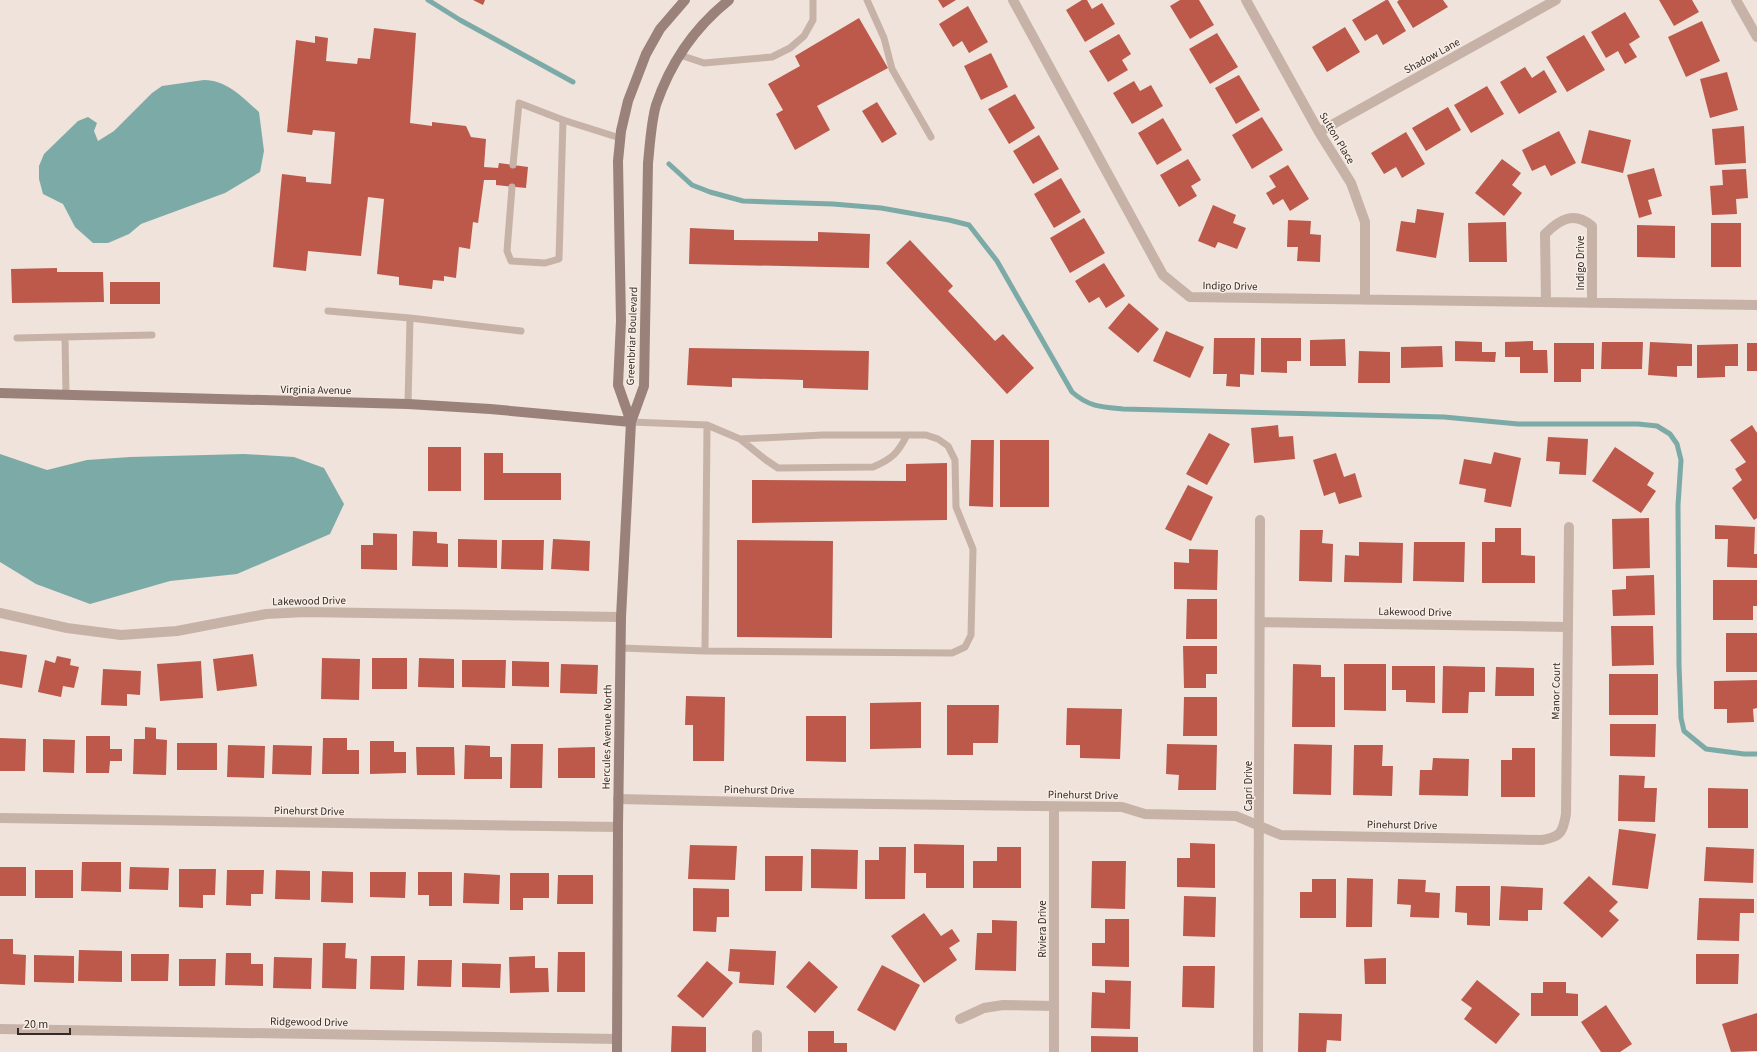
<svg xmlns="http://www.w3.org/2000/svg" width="1757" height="1052" font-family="'Source Sans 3',sans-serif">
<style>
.water{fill:#7caaa7}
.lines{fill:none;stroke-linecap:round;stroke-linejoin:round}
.stream{stroke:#7caaa7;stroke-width:5}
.building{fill:#bd594b}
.lane{stroke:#c7b2a8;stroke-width:7}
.street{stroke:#c7b2a8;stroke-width:10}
.secondary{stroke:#9a8179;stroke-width:10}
.labels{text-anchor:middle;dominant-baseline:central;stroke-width:3;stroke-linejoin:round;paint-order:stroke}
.street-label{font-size:11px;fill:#342a27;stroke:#f8eee6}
</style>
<rect width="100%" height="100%" fill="#efe3db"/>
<path class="water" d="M204,80C227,80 243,98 259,112L264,151L260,172L225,193L141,224L129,234L108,243H93L75,227L63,204L43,194L39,179V166L44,154L78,121L88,117L97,123L94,131L98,141L114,131L152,93L162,86Z
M0,454L47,470L87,460L130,457L244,454L294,457L324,468L344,504L330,534L237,574L170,581L90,604L36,584L0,562Z"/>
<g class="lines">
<path class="stream" d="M428,0L460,20L573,82
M669,164L692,185L710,192L743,201L833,204L881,208L949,220L969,225L997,261L1072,392C1089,407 1102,407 1123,409L1444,417L1518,424H1638L1657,426L1670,434L1677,444L1681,460L1678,505L1679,665L1681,718L1684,731L1706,749L1744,754H1757"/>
</g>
<path class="building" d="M473,0H485L483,5Z
M938,0H956L943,8Z
M1082,0H1087L1092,9L1102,3L1115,24L1085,42L1066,10Z
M1180,0H1199L1214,25L1190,39L1170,6Z
M1386,0H1388L1406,31L1383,45L1377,34L1365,41L1352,20Z
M1399,0H1443L1448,7L1413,28L1397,2Z
M1659,0H1692L1699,12L1674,26Z
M968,6L988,42L969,53L962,41L953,47L939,24Z
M1625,12L1640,37L1629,44L1637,57L1625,64L1618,51L1606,58L1591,32Z
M859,18L888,68L817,106L830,130L795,150L776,114L783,110L768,84L800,66L795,56Z
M1702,21L1720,61L1686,77L1668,37Z
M1345,27L1360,52L1327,72L1312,47Z
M374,28L416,33L410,123L432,126V122L466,126L471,137L486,139L484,167L498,168L499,163L528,167L526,188L496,185V180H484L478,223L473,222L470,249L459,247L456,278L444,276V281L433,280L432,289L399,285V277L377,274L384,199L368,197L361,256L308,251L306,271L273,267L282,174L306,177V182L331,184L335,132L313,130L312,135L287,132L296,40L315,43V36L328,38L326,61L357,64L358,58L370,59Z
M1217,33L1238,67L1210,84L1189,49Z
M1119,34L1131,54L1122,60L1128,70L1108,82L1089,51Z
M1584,35L1605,70L1567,92L1546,57Z
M991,53L1008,87L981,100L964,66Z
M1525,67L1532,78L1544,70L1557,92L1519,114L1500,82Z
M1727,72L1738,110L1710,118L1700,79Z
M1239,75L1260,110L1236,124L1215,88Z
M1134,81L1140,91L1151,85L1163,106L1132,124L1113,93Z
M1487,86L1504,114L1471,133L1454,105Z
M1015,94L1035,128L1009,144L988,109Z
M877,102L897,134L882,143L862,111Z
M1448,107L1461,130L1426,151L1412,128Z
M1262,117L1283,150L1252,169L1232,135Z
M1163,118L1182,150L1157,165L1138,133Z
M1744,126L1746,163L1715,165L1712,129Z
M1589,130L1631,140L1623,173L1581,163Z
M1559,131L1576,163L1551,176L1545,165L1532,171L1522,150Z
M1406,132L1425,164L1402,178L1396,167L1384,174L1371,153Z
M1039,135L1059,169L1033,184L1013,151Z
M1188,159L1201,180L1191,186L1197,196L1179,207L1160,175Z
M1502,159L1521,173L1512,185L1522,193L1504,216L1475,193Z
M1288,165L1309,199L1290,211L1283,199L1273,205L1266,193L1276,187L1269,176Z
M1654,168L1662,196L1648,200L1652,214L1639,218L1627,175Z
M1746,169L1748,198L1736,199L1737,214L1712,215L1710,186L1723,185L1722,170Z
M1061,178L1081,212L1054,228L1034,194Z
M1213,205L1236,215L1233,223L1246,228L1237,249L1218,242L1215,248L1198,241Z
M1417,209L1444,213L1436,258L1396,251L1401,221L1415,223Z
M1084,218L1105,253L1070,273L1050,238Z
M1288,220L1311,221L1310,234L1321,235L1320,262L1297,261L1298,247H1287Z
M1506,222L1507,262H1469L1468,223Z
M1711,223H1741V267H1711Z
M1637,225L1675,226V258L1637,257Z
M690,228L734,230V240L818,241V232L870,234L869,268L689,264Z
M910,240L953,286L948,291L995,341L1003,334L1034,368L1007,394L886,263Z
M1104,263L1125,296L1106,308L1099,297L1089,303L1075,281Z
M57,268V272H103L104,302L12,303L11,269Z
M110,282H160V304H110Z
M1129,303L1159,329L1138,353L1108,328Z
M1166,331L1204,347L1190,378L1153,361Z
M1214,338H1255L1254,375L1240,374V387L1226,386L1227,374H1213Z
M1261,338H1301V361H1287V373L1261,372Z
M1345,339L1346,366H1310V340Z
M1455,341L1482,342V352H1496L1495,362L1455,361Z
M1533,341V350H1547L1548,373H1520V357H1505V342Z
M1602,342H1643L1642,369H1601Z
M1650,342L1692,344V366H1677V377L1648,375Z
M1554,343H1594V369H1581V382H1554Z
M1747,343H1757V371H1747Z
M1738,344V366H1725V377L1697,378V345Z
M1442,346L1443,367L1401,368V347Z
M689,348L869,351L868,390L803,388V380L732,378V387L687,385Z
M1359,351L1390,352V383H1358Z
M1278,425L1279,437L1293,436L1295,459L1254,463L1251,428Z
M1752,425L1757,433V518L1754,520L1732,488L1742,480L1735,469L1746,462L1730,440Z
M1209,433L1230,444L1207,485L1186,474Z
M1548,437L1588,439L1586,475L1559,474L1560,462L1546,461Z
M971,440H994L993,507L969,506Z
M1000,440H1049V507H1000Z
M428,447H461V491H428Z
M1615,447L1654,473L1647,485L1656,491L1641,513L1592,481Z
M1494,452L1521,458L1511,507L1484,502L1486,489L1459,484L1464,459L1491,464Z
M484,453H503V473H561V500H484Z
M1336,453L1344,477L1355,473L1362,497L1339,504L1335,492L1324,496L1313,460Z
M947,463V520L752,523V480L906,481V464Z
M1188,485L1213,497L1191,541L1165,529Z
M1649,518L1650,568L1613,569L1612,519Z
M1715,525L1755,527L1754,554H1757V568L1727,567L1728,539H1715Z
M1495,528H1521V555L1535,556V583H1482V542H1495Z
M1300,530H1323L1322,543L1333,544L1332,582L1299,581Z
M413,531L437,532V543L448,544V567L412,566Z
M373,533L397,534V570L361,569V545H373Z
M458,539L497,540V568L458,567Z
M553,539L590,541L589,571L551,569Z
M502,540H544L543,570L501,569Z
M737,540L833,541L832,638L737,637Z
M1359,542L1403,543L1402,583L1344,582L1345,555L1359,556Z
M1414,542H1465L1464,582L1413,581Z
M1189,549L1218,550L1217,590L1174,589V562L1189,563Z
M1654,575L1655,615L1613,616L1612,590L1626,589V576Z
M1713,580H1757V606H1753V620H1713Z
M1187,599H1217V639H1186Z
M1611,626H1653L1654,665L1612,666Z
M1726,633H1757V672H1726Z
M1183,646H1217V674H1206V688H1184Z
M0,651L27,655L22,688L0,684Z
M253,654L257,686L217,691L213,659Z
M57,656L71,659L70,665L79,667L74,688L63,686L61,697L38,692L45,660L55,663Z
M322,658L360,659L359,700L321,699Z
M372,658H407V689H372Z
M419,658L454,659V688L418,687Z
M462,660H506L505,688L462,687Z
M201,661L203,698L160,701L157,664Z
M512,661L549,662V687L512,686Z
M561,664L598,665L597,694L560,693Z
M1293,664L1321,665V677H1335V727H1292Z
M1344,664H1386V711L1344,710Z
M1392,666H1435V703L1406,702V690H1392Z
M1443,666L1485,667V692H1469L1468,713H1442Z
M1496,667L1534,668V696H1495Z
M103,669L141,671L140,695L127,694V706L101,705Z
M1609,674H1658V715H1609Z
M1757,680V708L1753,709L1754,722L1727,723V709H1714V681Z
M686,696L725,697L724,761H693V725H685Z
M1184,697H1217V736H1183Z
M921,702V748L870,749V703Z
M947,705H999L998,743H973V755H947Z
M1067,708L1122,709L1120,759L1080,758V745H1066Z
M806,716H846V762L806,761Z
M1610,724H1656L1655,757L1610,756Z
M145,727L156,728V739L167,740L166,775L133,774L134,739H145Z
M86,736H110V749H122V761H110L109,773H86Z
M0,738L26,739L25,771H0Z
M323,738H347V750H359V774H322Z
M43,739L75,740L74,773L43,772Z
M370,741H394V752H406V773L370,774Z
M177,743H217V770H177Z
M511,744H543L542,788H510Z
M1167,744L1217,745L1216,790H1178L1179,775L1166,774Z
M1294,744L1332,745L1331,795L1293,794Z
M228,745L265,746L264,778L227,777Z
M273,745L312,746L311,775L272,774Z
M465,745L490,746V757H502V779H464Z
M1354,745H1383L1382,766H1393L1392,796L1353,795Z
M416,747H454L455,775H417Z
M595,747V778H558V748Z
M1512,748H1535V797H1501V760H1512Z
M1433,758L1469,759L1468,796L1419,795L1420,770H1432Z
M1619,775L1645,776L1644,788H1657L1655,822L1618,821Z
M1708,788L1748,789V828H1708Z
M1619,829L1656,834L1648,889L1612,885Z
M1190,843L1215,844V888L1177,887V858H1190Z
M914,844L964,845V888H926V873H914Z
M690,845L737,846L735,880L688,879Z
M879,847H906L905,899H865V860H879Z
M997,847H1021V888H973V861H997Z
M1706,847L1754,849L1753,883L1704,881Z
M811,849L858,850L857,889L811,888Z
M765,856H803L802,891H765Z
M1092,861H1126L1125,909L1091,908Z
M82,862H121V892L81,891Z
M0,867H26V896H0Z
M130,867L169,868L168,890L129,889Z
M179,869H216L215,895H203V908L179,907Z
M35,870H73V898H35Z
M227,870H264L263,894H251V906L226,905Z
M276,870L310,871V900L275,899Z
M322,871L353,872V903L321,902Z
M370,872H406L405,898L370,897Z
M418,872H452V906H429V895H418Z
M464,873L500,875L499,904L463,903Z
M510,873H549V898H523V910H510Z
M558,875H593V904H557Z
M1589,876L1618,902L1609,911L1619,920L1602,938L1563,903Z
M1347,878L1373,879L1372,927H1346Z
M1312,879H1336V918H1300V892H1312Z
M1398,879L1426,880L1425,892L1440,893L1439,918L1410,917L1411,905L1397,904Z
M1456,886H1490V926L1467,925V913L1455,912Z
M1501,886L1543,888L1542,910H1528V921L1499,920Z
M693,888L729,889V917H717L716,932L693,931Z
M1184,896L1216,897L1215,937L1183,936Z
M1699,898L1754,899V913H1740L1739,941L1697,940Z
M924,913L941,936L952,929L960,941L949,948L957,960L924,983L891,936Z
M1105,919H1129V967L1092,966V943H1105Z
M992,920L1017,921L1016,971L975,970L977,933H992Z
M0,939H13V954L26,955L25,985L0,984Z
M323,943H346L345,958L357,959L356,989L322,988Z
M730,949L776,951L774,985L739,983L740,972L728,971Z
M79,950L122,951V982L78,981Z
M558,952H585V992H557Z
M226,953H251V964H263V986L225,985Z
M131,954H169L168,981H131Z
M1696,954H1739L1738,984H1696Z
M34,955L74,956V983L34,982Z
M371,956H405L404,990L370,989Z
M535,956V968H548L549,992L510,993L509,957Z
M274,957L312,958L311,989L273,988Z
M1386,958V984H1365L1364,959Z
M179,959H216L215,986H179Z
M418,960H452L451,987L417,986Z
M707,961L733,983L703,1018L677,996Z
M809,961L838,987L815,1013L786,987Z
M462,963L501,964L500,988L462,987Z
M882,965L920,985L895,1031L857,1010Z
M1183,966H1215L1214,1008L1182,1007Z
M1105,980L1131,981L1130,1029L1091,1028L1092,992L1105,993Z
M1477,980L1520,1014L1496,1044L1464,1019L1472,1008L1461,1000Z
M1543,982H1566V993L1578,994V1016H1531V993H1543Z
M1606,1005L1632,1044L1620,1052H1601L1581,1022Z
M1299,1013L1342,1014L1341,1041L1327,1040L1326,1052H1298Z
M1757,1013V1051L1731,1052L1722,1024Z
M672,1026L706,1027V1052H671Z
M808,1031H834V1043H847V1052H808Z
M1091,1036L1138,1037V1052H1091Z"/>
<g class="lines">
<path class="lane" d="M867,0L884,38L892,69L931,137
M680,55L704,63L772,57L790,48L804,36L813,20V0
M513,165L519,103L563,120
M512,187L507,251L511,261L545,263L559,259L563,120L620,138
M328,311L410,318
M65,337L66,394
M17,338L152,335
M408,404L410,318L521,331
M631,422L707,425L705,651
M740,439L766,460L778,468L873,467C892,459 898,453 907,435
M621,648L705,651L952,653L965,647L971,635L973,549L956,507L955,460L948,446L938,439L926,435H823L740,439L707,425"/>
<path class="street" d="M1013,0L1163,275L1190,297L1757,305
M1246,0L1319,132L1351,183L1365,222V300
M1736,0L1757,37
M1319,132L1556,0
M1546,302L1545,234C1560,219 1574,211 1592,226V303
M0,613L67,628L121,635L177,631L266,614L305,612L621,617
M1261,622L1568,627
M618,799L799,803L1122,807L1145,814L1236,816L1281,835L1542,840C1561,837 1563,832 1566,814L1569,527
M0,818L618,827
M960,1019L984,1008L1003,1005L1054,1006
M0,1029L617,1039
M757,1052V1035
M1054,1052V807
M1258,1052L1260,520"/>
<path class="secondary" d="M0,393L408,404L490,409L631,422
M631,422L618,385L621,321L618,161L621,131L628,101L646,54L660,29L685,0
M617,1052L618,827L621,617L631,422L644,386L648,163C650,144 651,123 656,105C670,64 695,27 729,0"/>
</g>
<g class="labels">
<g class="street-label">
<text transform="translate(1432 56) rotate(-29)">Shadow Lane</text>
<text transform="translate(1337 138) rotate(59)">Sutton Place</text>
<text transform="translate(1580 263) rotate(-90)">Indigo Drive</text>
<text transform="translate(1230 286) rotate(1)">Indigo Drive</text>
<text transform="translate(632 336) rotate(-88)">Greenbriar Boulevard</text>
<text transform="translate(316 390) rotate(1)">Virginia Avenue</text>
<text transform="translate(309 601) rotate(-1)">Lakewood Drive</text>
<text transform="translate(1415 612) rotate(1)">Lakewood Drive</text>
<text transform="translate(1556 691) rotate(-89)">Manor Court</text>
<text transform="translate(607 737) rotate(-89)">Hercules Avenue North</text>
<text transform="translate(1248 786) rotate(-90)">Capri Drive</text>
<text transform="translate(759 790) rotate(1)">Pinehurst Drive</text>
<text transform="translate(1083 795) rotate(1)">Pinehurst Drive</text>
<text transform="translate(309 811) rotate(1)">Pinehurst Drive</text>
<text transform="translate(1402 825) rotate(1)">Pinehurst Drive</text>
<text transform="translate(1042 929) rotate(-90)">Riviera Drive</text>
<text transform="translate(309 1022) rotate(1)">Ridgewood Drive</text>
</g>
</g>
<path d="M18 1028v6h52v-6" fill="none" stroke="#342a27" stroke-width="2"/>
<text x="24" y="1028" font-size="12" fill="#342a27" stroke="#f8eee6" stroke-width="3" paint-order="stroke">20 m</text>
</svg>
